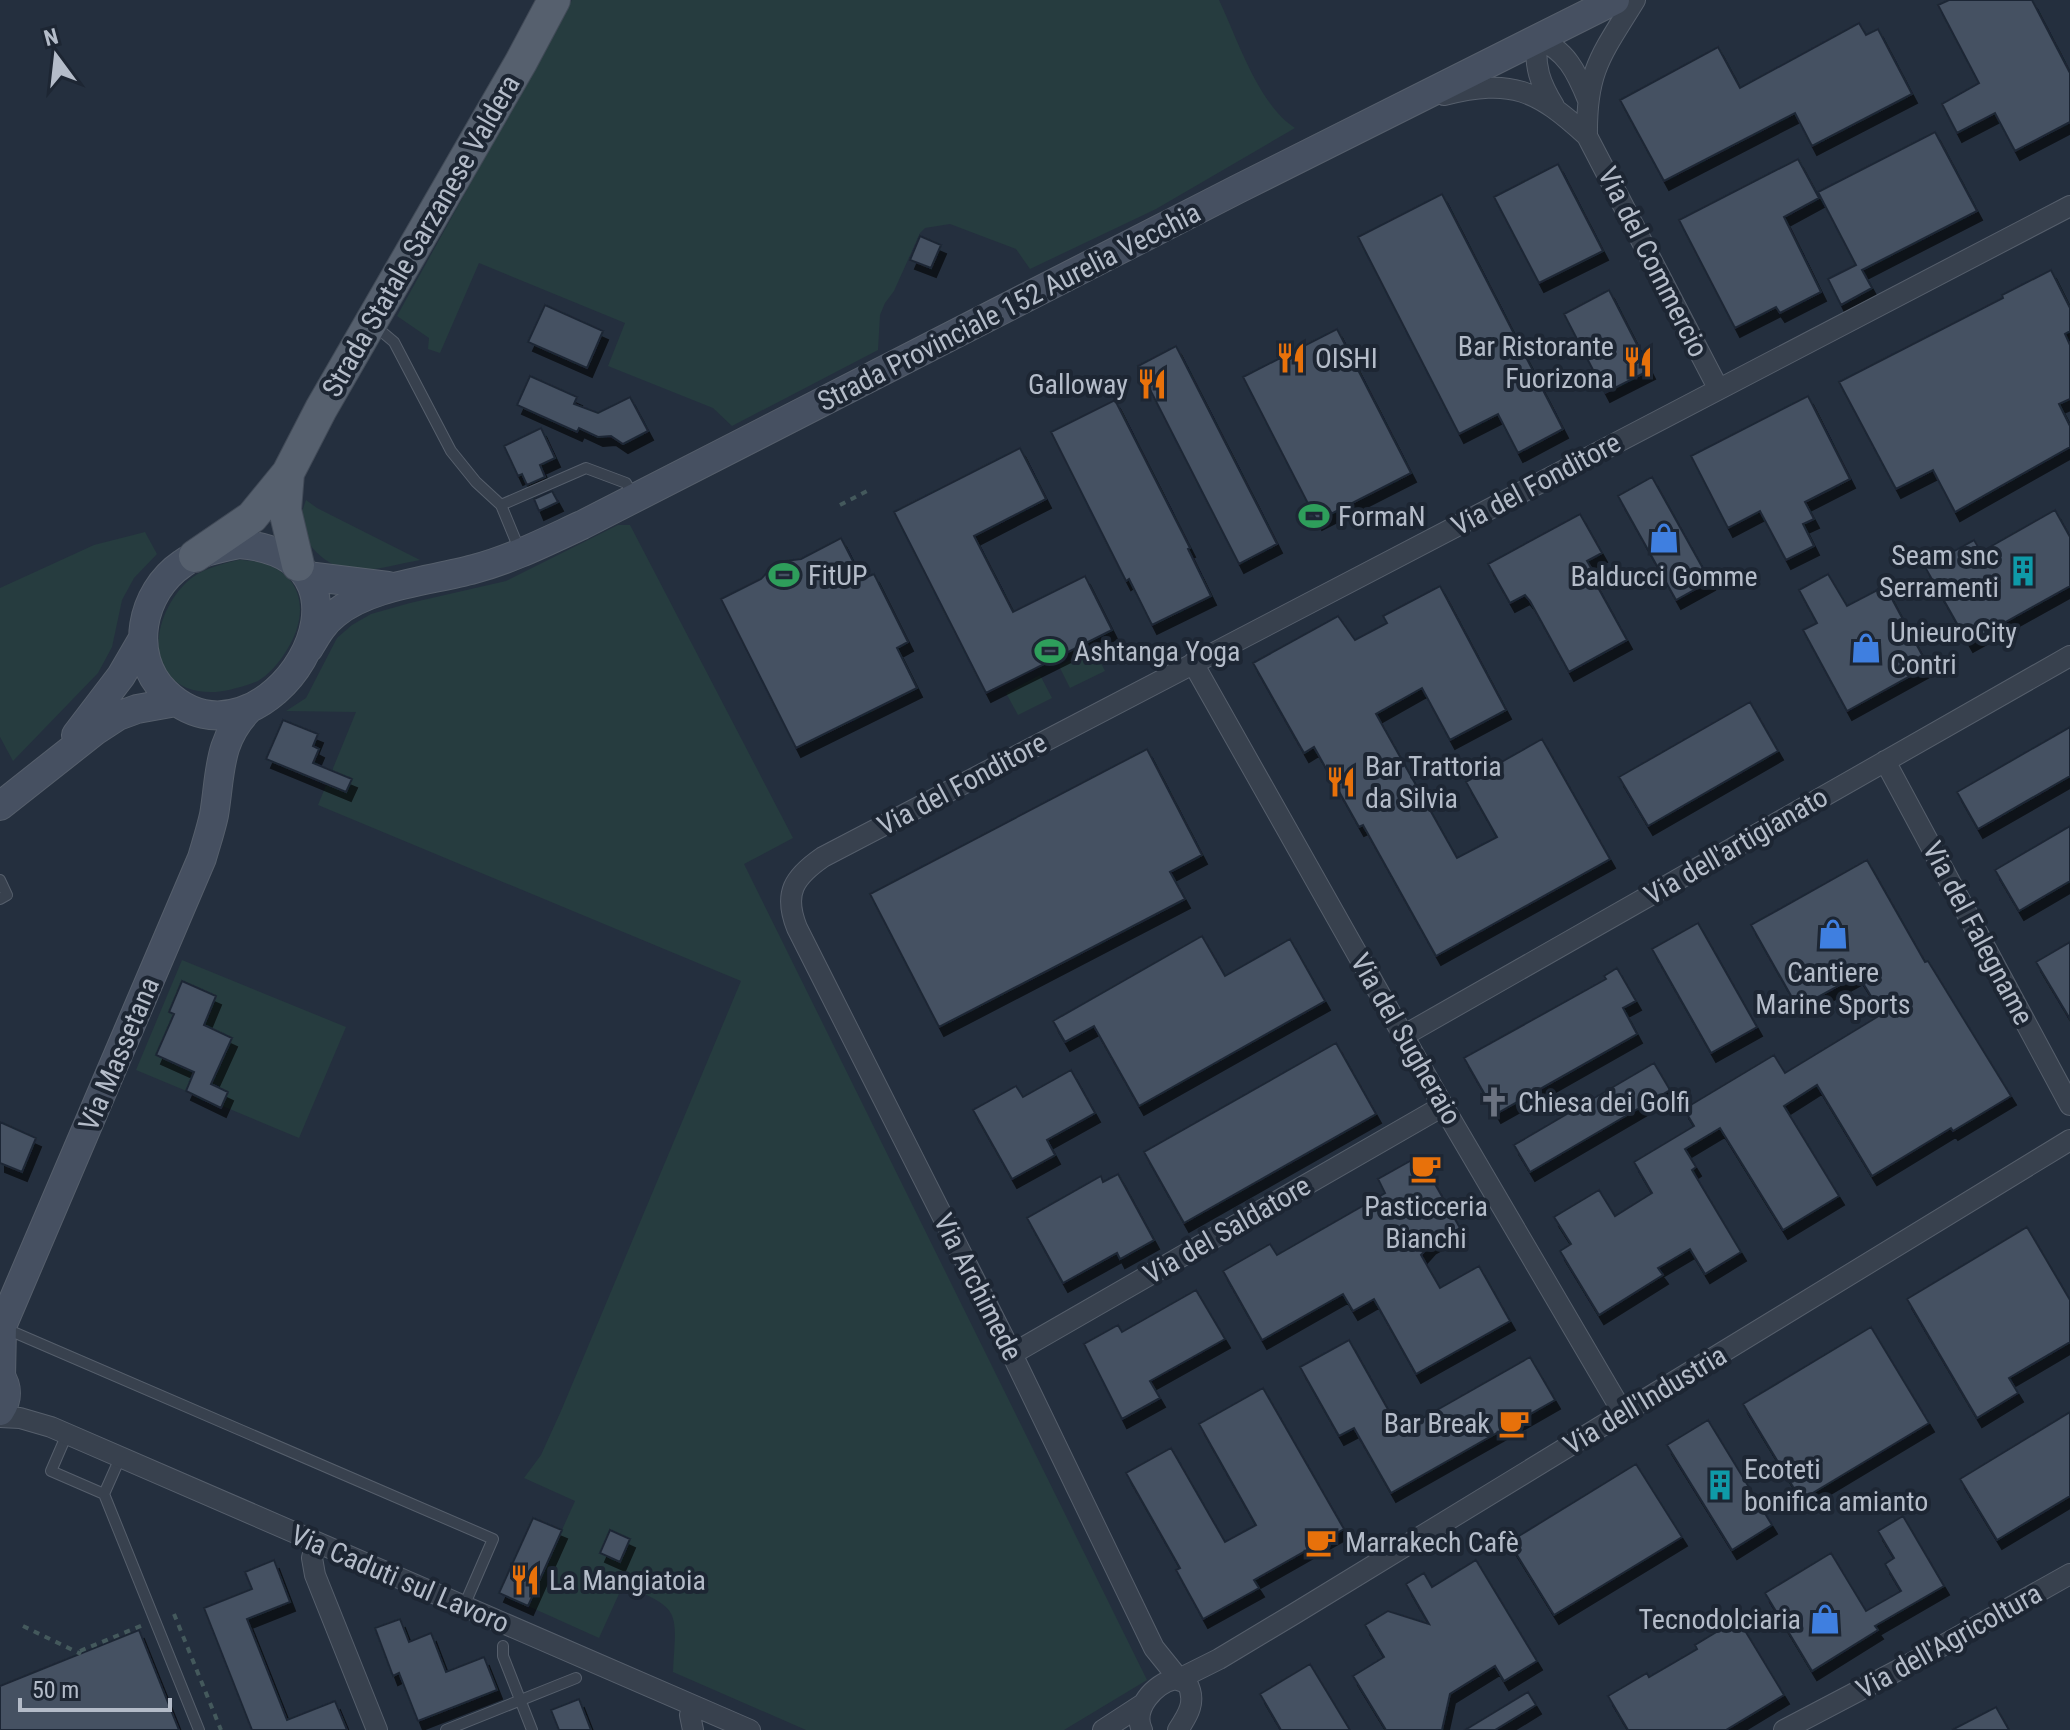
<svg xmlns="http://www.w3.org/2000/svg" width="2070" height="1730" font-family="'Roboto Condensed',sans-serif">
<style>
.green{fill:#263c3f}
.building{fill:#455162;stroke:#1f2835;stroke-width:2;filter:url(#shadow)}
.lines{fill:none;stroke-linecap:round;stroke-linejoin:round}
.service-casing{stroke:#565f6c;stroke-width:12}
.minor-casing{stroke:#565f6c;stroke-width:22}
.secondary-casing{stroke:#565f6c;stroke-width:30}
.primary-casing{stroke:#414a57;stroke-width:34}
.path{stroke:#44595c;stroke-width:4;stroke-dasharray:6 6;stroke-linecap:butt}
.service{stroke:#38414e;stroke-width:10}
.minor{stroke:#38414e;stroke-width:20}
.secondary{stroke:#465061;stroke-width:28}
.primary{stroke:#56606e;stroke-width:32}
.labels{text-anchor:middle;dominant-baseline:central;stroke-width:8;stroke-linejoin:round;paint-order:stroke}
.street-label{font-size:28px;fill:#b4bcc9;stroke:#1d2633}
.poi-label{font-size:28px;fill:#b4bcc9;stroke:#1d2633;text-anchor:start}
</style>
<defs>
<filter id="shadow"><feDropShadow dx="5" dy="9" stdDeviation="0" flood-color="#0009"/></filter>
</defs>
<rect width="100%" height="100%" fill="#242f3e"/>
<path class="green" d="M572,0H1219C1238,40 1258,104 1295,128L1156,209L1030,269L1016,249L950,224L925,228L920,233L894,291L885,303L880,315L878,350L732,426L713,408L608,366L625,323L479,263L440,353L428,349L429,338L397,316Z
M306,500L317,508L420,560C398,564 372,572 350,570C327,567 300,543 301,519C301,513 304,506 306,500Z
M618,525H630L793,838L744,864L1147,1680L1064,1730H806L673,1672C676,1611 683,1609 623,1585L599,1638L528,1606L575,1501L524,1478L541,1455L561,1411L741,981L318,805L356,712L286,711L306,698L337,638L352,625L371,614L410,603L506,581Z
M145,532L157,554L134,578L122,600L112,647L98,673L13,761L0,737V588L94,545Z
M238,560C299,560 317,608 283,656C276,666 268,675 258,681C249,685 238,688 229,690C216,693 199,693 187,688C139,668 159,602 193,577C206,568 222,564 238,560Z
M1093,648L1105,671L1070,688L1059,666Z
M1040,675L1052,698L1018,715L1006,693Z
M182,960L346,1027L299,1138L136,1070Z"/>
<path class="building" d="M1949,0H2032L2070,73V122L2015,151L1995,113L1957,133L1942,104L1979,83L1938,5Z
M1859,23L1866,35L1878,29L1912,94L1812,146L1795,113L1664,181L1620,100L1718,47L1740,88Z
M1935,132L1977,211L1862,270L1872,288L1841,305L1828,279L1856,265L1818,192Z
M1798,159L1819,198L1784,217L1821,292L1780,313L1776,307L1735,328L1679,220Z
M1558,164L1603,251L1539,283L1494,197Z
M1442,194L1563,429L1518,453L1498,414L1459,434L1358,237Z
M920,236L941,245L931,268L910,260Z
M2051,270L2070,308V331L2065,334L2070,345V399L2059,404L2070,426V447L1955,512L1933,470L1896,489L1839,382L2003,298L2002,295Z
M1609,290L1650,370L1605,393L1564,314Z
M545,305L603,331L587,368L528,342Z
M1337,329L1411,473L1317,521L1243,377Z
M1176,346L1277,544L1239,564L1138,366Z
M530,376L577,397L574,404L598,413L630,397L648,431L623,444L611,436L598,437L579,428L577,432L517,405Z
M1808,396L1850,479L1805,502L1814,519L1803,524L1814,546L1786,560L1760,511L1728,528L1691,456Z
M1115,400L1190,548L1188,549L1211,596L1152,625L1129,579L1126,581L1051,432Z
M541,428L555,458L540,465L545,477L527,485L522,474L518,476L504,446Z
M1020,448L1046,499L974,536L1013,612L1085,576L1112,630L986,693L894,512Z
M1652,477L1710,581L1676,600L1618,496Z
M552,491L558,502L539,511L534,499Z
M2055,510L2070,537V586L1968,643L1925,567L1974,540L1981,552Z
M1580,514L1602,553L1587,561L1593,571L1590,573L1627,640L1569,672L1530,601L1525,595L1510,603L1488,564Z
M841,538L862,579L874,574L908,642L897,648L917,688L796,748L721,599L761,579L777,562L801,559Z
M1828,574L1847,606L1885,586L1928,666L1847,711L1803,630L1817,623L1799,590Z
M1440,586L1506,710L1450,740L1422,688L1376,714L1457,858L1497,837L1466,782L1542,739L1610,859L1436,956L1363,825L1359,827L1314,747L1304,753L1253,663L1338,616L1355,640L1387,623L1383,616Z
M1750,702L1778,751L1648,826L1619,777Z
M283,720L318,734L313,746L319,749L313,763L352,779L346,792L266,759Z
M2070,727V776L1978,829L1957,792Z
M1147,749L1202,855L1170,872L1185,899L939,1027L870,894Z
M2070,826V881L2019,911L1995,870Z
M1867,860L1925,962L1928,961L2011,1096L1953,1131L1951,1128L1872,1176L1817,1085L1784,1106L1839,1196L1783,1230L1720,1128L1685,1149L1696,1167L1692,1170L1741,1252L1705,1274L1690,1249L1658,1268L1663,1275L1599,1315L1560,1251L1571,1244L1554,1217L1599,1190L1615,1216L1652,1193L1634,1162L1694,1126L1684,1109L1774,1055L1785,1073L1882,1014L1858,975L1798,1008L1751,925Z
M1698,923L1757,1027L1711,1053L1652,949Z
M1202,936L1225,976L1290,939L1325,1001L1139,1106L1094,1026L1065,1042L1053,1021Z
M2070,942V1019L2036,962Z
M1617,968L1636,1001L1623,1008L1637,1034L1496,1114L1464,1058L1606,979L1604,976Z
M182,981L216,996L204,1025L232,1038L211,1084L228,1092L221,1108L186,1091L194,1072L156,1055L174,1014L169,1012Z
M1336,1043L1376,1114L1184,1223L1144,1152Z
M1654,1063L1670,1090L1530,1172L1514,1145Z
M1071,1070L1095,1113L1047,1140L1055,1155L1012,1179L973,1110L1016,1086L1023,1097Z
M0,1122L36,1138L22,1172L0,1163Z
M1419,1156L1460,1228L1430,1245L1421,1255L1440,1288L1479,1266L1510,1321L1416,1374L1374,1299L1353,1311L1343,1294L1262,1340L1223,1271L1270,1244L1277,1255L1385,1193L1378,1179Z
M1118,1174L1154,1240L1120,1259L1117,1253L1063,1283L1027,1218L1101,1176L1103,1182Z
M2027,1227L2070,1300V1342L2009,1378L2018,1393L1977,1418L1907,1299Z
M1196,1290L1225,1339L1150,1381L1160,1398L1122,1419L1084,1344L1118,1325L1122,1332Z
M1871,1327L1929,1423L1801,1500L1743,1404Z
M1349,1340L1400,1431L1530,1357L1555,1400L1391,1493L1354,1428L1339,1436L1300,1367Z
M1263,1388L1344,1529L1254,1580L1259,1588L1203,1619L1176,1570L1180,1568L1126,1473L1171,1448L1225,1542L1256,1525L1199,1424Z
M2070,1412V1496L1997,1540L1960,1479Z
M1708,1420L1772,1525L1732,1550L1667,1445Z
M1636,1464L1682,1537L1554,1615L1509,1542Z
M1903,1516L1944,1586L1875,1626L1878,1630L1812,1671L1765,1593L1831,1553L1866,1611L1901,1591L1885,1564L1894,1558L1878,1531Z
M533,1518L562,1530L528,1606L499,1593Z
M610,1530L630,1539L620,1562L600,1553Z
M274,1560L290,1602L247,1619L287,1720L335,1701L347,1730H252L204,1608L252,1589L245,1572Z
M1476,1560L1537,1661L1504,1681L1495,1666L1450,1694L1442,1730H1386L1353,1676L1384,1657L1365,1625L1388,1611L1429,1624L1406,1584L1424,1573L1432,1587Z
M400,1619L409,1642L431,1633L446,1672L484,1657L497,1690L418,1721L399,1673L393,1676L375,1628Z
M1738,1619L1784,1695L1726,1730H1628L1608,1696L1647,1673L1649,1677L1697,1649L1695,1645Z
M139,1630L179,1730H0V1686Z
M1310,1664L1350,1730H1281L1260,1694Z
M1528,1692L1536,1705L1495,1730H1465Z
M579,1699L591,1730H559L551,1710Z
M1996,1707L2009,1730H1952Z"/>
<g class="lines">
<g class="service-casing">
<path id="service" d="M375,326L394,342L451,451L476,482L501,505L520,551
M501,505L586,468L626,483L633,496
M0,880L7,895L0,899
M4,1328L493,1539L464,1606
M67,1434L51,1471L104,1494L199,1730
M104,1494L120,1458
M503,1646V1656L532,1730
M446,1730L576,1678"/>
</g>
<g class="minor-casing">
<path id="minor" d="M1444,95C1512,78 1537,90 1587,136L1718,388
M1554,106C1540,83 1534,67 1537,39C1566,49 1577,73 1588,100
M1587,136C1586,70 1602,54 1635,0
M2070,206L823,857C794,877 783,893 797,928L1012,1354L1154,1648L1179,1679L1219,1659L1294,1614L2070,1140
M1193,663L1443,1106L1623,1413
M1885,761L2070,1105
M1403,1036L2070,656
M1012,1354L1443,1106
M0,1417L20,1418L51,1427L750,1730
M316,1542L312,1558L315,1575L377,1730
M693,1730L690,1715L693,1706
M1103,1730L1143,1704
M1142,1730C1132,1709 1154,1684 1175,1679L1187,1683C1197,1701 1188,1715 1178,1730
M1784,1730L1906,1666L2070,1574"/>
</g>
<g class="secondary-casing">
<path id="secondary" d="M239,544C407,558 263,788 165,692C128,655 141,592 182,564C198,552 220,548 239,544Z
M307,576L388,586
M309,648C316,636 323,623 335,614C370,585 431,581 474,569C512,559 547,541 582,525L1238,189L1615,0
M76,735L121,676L142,640
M0,806L95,731L118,716L137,709L176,702
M0,1331L202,858C206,844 211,829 214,815C221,774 217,741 249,709
M0,1375C8,1387 8,1399 0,1411
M1,1377L2,1327"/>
</g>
<g class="primary-casing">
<path id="primary" d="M288,473L285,510L298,565
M195,556L252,517L288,473L321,409L521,62L554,0"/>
</g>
<path class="path" d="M840,505L869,490
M174,1614L221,1730
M23,1626L81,1654
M80,1651L143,1625"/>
<use href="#service" class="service"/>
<use href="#minor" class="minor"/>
<use href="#secondary" class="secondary"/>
<use href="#primary" class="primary"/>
</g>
<defs>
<g id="restaurant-bare" transform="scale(2.4)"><path d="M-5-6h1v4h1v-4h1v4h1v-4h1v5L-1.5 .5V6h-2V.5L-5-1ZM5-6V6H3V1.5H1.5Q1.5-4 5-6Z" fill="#e8710a" stroke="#1d2633" stroke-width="2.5" paint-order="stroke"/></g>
<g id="stadium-bare" transform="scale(2.4)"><path d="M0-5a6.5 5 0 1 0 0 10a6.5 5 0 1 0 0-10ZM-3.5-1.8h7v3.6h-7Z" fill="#2e9e5b" stroke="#1d2633" stroke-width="2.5" paint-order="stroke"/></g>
<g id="shop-bare" transform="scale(2.4)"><path d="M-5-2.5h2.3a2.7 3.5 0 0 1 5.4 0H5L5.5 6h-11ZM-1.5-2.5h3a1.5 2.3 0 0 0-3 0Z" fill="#3f7fe0" stroke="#1d2633" stroke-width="2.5" paint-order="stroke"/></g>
<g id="building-bare" transform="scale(2.4)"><path d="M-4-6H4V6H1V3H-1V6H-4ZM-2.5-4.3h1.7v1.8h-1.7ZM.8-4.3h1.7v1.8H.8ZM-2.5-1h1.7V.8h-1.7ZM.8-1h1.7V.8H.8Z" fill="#0f9aa8" stroke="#1d2633" stroke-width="2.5" paint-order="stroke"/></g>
<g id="church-bare" transform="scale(2.4)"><path d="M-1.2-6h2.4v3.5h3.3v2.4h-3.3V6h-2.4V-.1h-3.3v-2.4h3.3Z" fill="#6b7280" stroke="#1d2633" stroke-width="2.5" paint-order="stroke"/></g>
<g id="cafe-bare" transform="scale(2.4)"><path d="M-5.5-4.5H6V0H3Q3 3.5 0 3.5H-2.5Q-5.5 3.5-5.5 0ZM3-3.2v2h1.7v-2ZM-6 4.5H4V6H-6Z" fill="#e8710a" stroke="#1d2633" stroke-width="2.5" paint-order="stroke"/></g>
</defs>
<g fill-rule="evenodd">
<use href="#restaurant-bare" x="1291" y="358"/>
<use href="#restaurant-bare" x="1638" y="362"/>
<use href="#restaurant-bare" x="1152" y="384"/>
<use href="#stadium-bare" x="1314" y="516"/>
<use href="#shop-bare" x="1664" y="538"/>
<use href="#building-bare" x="2023" y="571"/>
<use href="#stadium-bare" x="784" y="575"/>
<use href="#shop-bare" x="1866" y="648"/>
<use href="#stadium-bare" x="1050" y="651"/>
<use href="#restaurant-bare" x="1341" y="782"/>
<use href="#shop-bare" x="1833" y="934"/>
<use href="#church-bare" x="1494" y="1102"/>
<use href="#cafe-bare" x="1426" y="1168"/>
<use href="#cafe-bare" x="1514" y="1423"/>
<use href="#building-bare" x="1720" y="1485"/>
<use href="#cafe-bare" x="1321" y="1542"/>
<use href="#restaurant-bare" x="525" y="1580"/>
<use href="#shop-bare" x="1825" y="1619"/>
</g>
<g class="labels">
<g class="street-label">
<text transform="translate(421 236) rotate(-60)">Strada Statale Sarzanese Valdera</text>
<text transform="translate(1653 262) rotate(63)">Via del Commercio</text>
<text transform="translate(1009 307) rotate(-27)">Strada Provinciale 152 Aurelia Vecchia</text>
<text transform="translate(1536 484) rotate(-28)">Via del Fonditore</text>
<text transform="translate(962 784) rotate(-28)">Via del Fonditore</text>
<text transform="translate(1736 846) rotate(-30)">Via dell'artigianato</text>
<text transform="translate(1978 933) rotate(62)">Via del Falegname</text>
<text transform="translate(1406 1039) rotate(60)">Via del Sugheraio</text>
<text transform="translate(119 1054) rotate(-67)">Via Massetana</text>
<text transform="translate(1227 1230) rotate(-30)">Via del Saldatore</text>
<text transform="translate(978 1287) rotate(63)">Via Archimede</text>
<text transform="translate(1645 1400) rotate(-31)">Via dell'Industria</text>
<text transform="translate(400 1579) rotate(23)">Via Caduti sul Lavoro</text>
<text transform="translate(1949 1641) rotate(-29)">Via dell'Agricoltura</text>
</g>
<g class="poi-label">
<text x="1614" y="346" text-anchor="end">Bar Ristorante<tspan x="1614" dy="32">Fuorizona</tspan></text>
<text x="1315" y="358">OISHI</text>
<text x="1128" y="384" text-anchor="end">Galloway</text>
<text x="1338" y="516">FormaN</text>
<text x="1999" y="555" text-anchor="end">Seam snc<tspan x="1999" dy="32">Serramenti</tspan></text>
<text x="808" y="575">FitUP</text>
<text x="1664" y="576" text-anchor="middle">Balducci Gomme</text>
<text x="1890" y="632">UnieuroCity<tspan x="1890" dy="32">Contri</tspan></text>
<text x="1074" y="651">Ashtanga Yoga</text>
<text x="1365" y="766">Bar Trattoria<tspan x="1365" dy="32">da Silvia</tspan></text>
<text x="1833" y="972" text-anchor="middle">Cantiere<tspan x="1833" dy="32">Marine Sports</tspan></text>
<text x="1518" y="1102">Chiesa dei Golfi</text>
<text x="1426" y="1206" text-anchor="middle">Pasticceria<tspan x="1426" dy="32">Bianchi</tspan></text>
<text x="1490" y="1423" text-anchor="end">Bar Break</text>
<text x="1744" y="1469">Ecoteti<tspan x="1744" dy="32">bonifica amianto</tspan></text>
<text x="1345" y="1542">Marrakech Cafè</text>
<text x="549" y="1580">La Mangiatoia</text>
<text x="1801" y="1619" text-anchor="end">Tecnodolciaria</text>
</g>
</g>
<g transform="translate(56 56) rotate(345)" stroke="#1d2633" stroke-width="6" paint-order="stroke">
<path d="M0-6L14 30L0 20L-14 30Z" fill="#b4bcc9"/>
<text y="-12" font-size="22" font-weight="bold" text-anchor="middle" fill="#b4bcc9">N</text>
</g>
<path d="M20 1698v12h150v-12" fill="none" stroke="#b4bcc9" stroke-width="4"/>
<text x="32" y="1698" font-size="24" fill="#b4bcc9" stroke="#1d2633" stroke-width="6" paint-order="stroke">50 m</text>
</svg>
